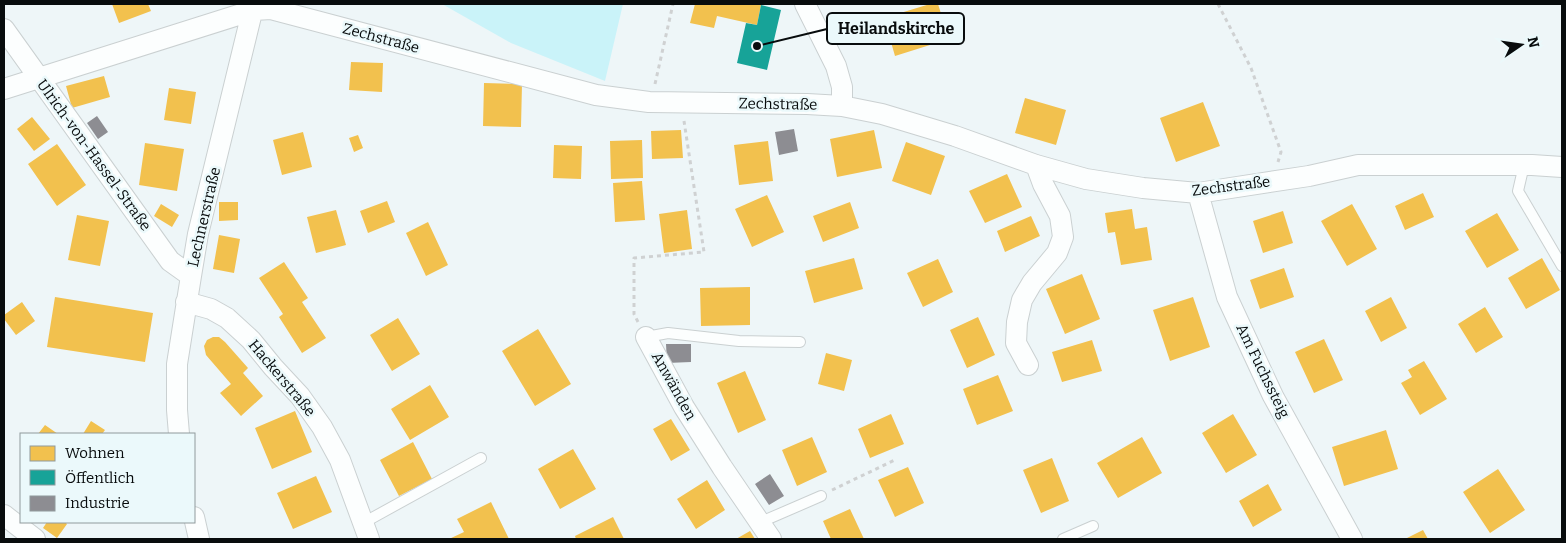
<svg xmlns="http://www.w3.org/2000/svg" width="1566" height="543" font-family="Bitter,serif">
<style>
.green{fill:#caf3f9}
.homes{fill:#f2c14e}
.public{fill:#17a398}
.industry{fill:#8d8d92}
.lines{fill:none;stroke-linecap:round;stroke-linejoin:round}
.service-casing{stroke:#cad0d1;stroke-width:12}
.minor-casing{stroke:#cad0d1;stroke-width:22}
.path{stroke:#cfd1d2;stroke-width:3;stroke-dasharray:4 4;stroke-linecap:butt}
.service{stroke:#fcfefe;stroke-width:10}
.minor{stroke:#fcfefe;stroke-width:20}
.labels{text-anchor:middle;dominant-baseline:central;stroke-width:5;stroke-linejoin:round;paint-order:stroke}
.street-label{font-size:15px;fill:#080c0d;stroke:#ebf9fb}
.leader{fill:none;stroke:#080c0d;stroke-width:2}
.callout-dot{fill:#080c0d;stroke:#ebf9fb;stroke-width:2}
.callout{fill:#ebf9fb;stroke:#080c0d;stroke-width:2}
.callout-label{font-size:16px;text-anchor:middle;font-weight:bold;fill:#080c0d}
</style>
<rect width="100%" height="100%" fill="#eef6f8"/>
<path class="green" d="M442,4H623L605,81L511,43Z"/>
<path class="homes" d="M112,4H148L151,11L119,23Z
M695,4H755L761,5L757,25L717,16L714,28L690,23Z
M930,4H938L949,39L895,56L884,18Z
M351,62L383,63L382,92L349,90Z
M104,76L110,97L72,108L66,86Z
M484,83L522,84L521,127L483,126Z
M169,88L196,92L191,124L164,120Z
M1025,98L1066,110L1056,145L1015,133Z
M1203,102L1220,146L1176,162L1160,118Z
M32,117L50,139L34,151L17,129Z
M681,130L683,158L652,159L651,131Z
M874,130L882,168L837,177L830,139Z
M303,132L312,167L282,175L273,140Z
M358,135L363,148L354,152L349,138Z
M642,140L643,178L611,179L610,141Z
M768,141L773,181L739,185L734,145Z
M906,142L945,156L931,195L892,181Z
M145,143L184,149L177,191L139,185Z
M57,144L86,185L57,206L28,164Z
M554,145L582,146L581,179L553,178Z
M1007,174L1022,207L985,223L969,191Z
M642,181L645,220L615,222L613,183Z
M1423,193L1434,217L1405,230L1395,206Z
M767,195L784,232L752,247L735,209Z
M387,201L395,222L368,233L360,211Z
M219,202H238V220L219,221Z
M850,202L859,228L823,242L813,216Z
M161,204L179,215L172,227L154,216Z
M1352,204L1377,249L1347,266L1321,221Z
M1132,209L1135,229L1147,227L1152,260L1121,265L1115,232L1108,233L1105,213Z
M336,210L346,245L316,253L307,217Z
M687,210L692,249L664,253L659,214Z
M1283,211L1293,243L1263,253L1253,221Z
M1497,213L1519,250L1487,268L1465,231Z
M77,215L109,221L100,266L68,260Z
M1031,216L1040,236L1005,252L997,231Z
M428,222L448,265L426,276L406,233Z
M219,235L240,239L234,273L213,269Z
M854,258L863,289L814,303L805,271Z
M1542,258L1560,290L1526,309L1508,278Z
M938,259L953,292L923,307L907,273Z
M284,262L308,298L302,302L326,338L302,353L279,317L283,314L259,278Z
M1284,268L1294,297L1260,309L1250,280Z
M1082,274L1100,319L1065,334L1046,289Z
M750,287V325L701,326L700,288Z
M55,297L153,313L145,362L47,347Z
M1193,297L1210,347L1170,361L1153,310Z
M1391,297L1407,328L1381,342L1365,311Z
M22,302L35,321L16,335L4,319V315Z
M1485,307L1503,337L1476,353L1458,324Z
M978,317L995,355L967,368L950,330Z
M398,318L420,354L392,371L370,335Z
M538,329L571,384L535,406L502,351Z
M213,337H219L225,342L248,368L243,373L263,396L241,416L220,393L231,384L206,355L204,346L207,340Z
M1324,339L1343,380L1314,393L1295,352Z
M1092,340L1102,371L1062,382L1052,352Z
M826,353L852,360L844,391L818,384Z
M1424,361L1447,399L1420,415L1401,383L1412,377L1408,370Z
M745,371L766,420L738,433L717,383Z
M998,375L1013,411L977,425L963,389Z
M430,385L449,417L410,440L391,409Z
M295,411L312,452L272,469L255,428Z
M891,414L904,444L870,458L858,429Z
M1233,414L1257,455L1226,473L1202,433Z
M671,419L690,450L671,461L653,429Z
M91,421L105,430L102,434H83Z
M45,425L58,434H38Z
M1386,430L1398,469L1344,486L1332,447Z
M812,437L827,472L797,486L782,450Z
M1142,437L1162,473L1118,498L1097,463Z
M413,442L432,479L399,496L380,460Z
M573,449L596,489L560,509L538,469Z
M1052,458L1069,501L1041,513L1023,470Z
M908,467L924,503L895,517L878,480Z
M1498,469L1525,510L1490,533L1463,492Z
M316,476L332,512L293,529L277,493Z
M707,480L725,510L696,529L677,499Z
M1268,484L1282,510L1253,527L1239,501Z
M491,502L509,539H449L464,532L457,519Z
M850,509L864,539H831L823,521Z
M613,517L624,539H576L575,536Z
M47,522H65L67,524L57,538L43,528Z
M1423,530L1428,539H1405Z
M750,531L755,539H736Z"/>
<path class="public" d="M761,5L781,10L767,70L737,63L746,23L757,25Z"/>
<path class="industry" d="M97,116L108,132L98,139L87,123Z
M794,129L798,151L779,155L775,132Z
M666,344H691V362L667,363Z
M770,474L784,496L769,505L755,484Z"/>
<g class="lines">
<g class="service-casing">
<path id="service" d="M1524,165L1518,191L1562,266
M646,337L668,333L739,341L800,342
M761,522L821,496
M363,523L481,458
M1063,539L1093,526"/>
</g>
<g class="minor-casing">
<path id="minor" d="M805,4L836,66L842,87V106
M4,29L170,261L191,276
M4,89L254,10L271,9L596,95L649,102L807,104L842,106L882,114L955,136L1036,165L1086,179L1143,188L1198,193L1309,176L1358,165H1532L1562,167
M1198,193L1227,297L1273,396L1352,539
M186,302L211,309L227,318L251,340L273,367L300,396L322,427L340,460L369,539
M646,337L684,407L722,467L771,539
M1028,365L1016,343L1017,322L1022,300L1032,283L1057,253L1063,237L1060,216L1043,184L1036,165
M179,434L177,410V364L191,276L198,234L254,4
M4,515L35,539
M194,517L199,539"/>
</g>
<path class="path" d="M1218,4L1251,68L1281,152L1278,162
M655,84L673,4
M638,322L634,314V258L704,252L684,121
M832,490L897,459"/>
<use href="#service" class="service"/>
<use href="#minor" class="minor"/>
</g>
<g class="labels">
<g class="street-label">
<text transform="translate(381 38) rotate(15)">Zechstraße</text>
<text transform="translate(778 104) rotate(1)">Zechstraße</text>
<text transform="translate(94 155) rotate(54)">Ulrich-von-Hassel-Straße</text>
<text transform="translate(1231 186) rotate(-7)">Zechstraße</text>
<text transform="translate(204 217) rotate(-77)">Lechnerstraße</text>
<text transform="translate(1263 371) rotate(64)">Am Fuchssteig</text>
<text transform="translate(282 378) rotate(50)">Hackerstraße</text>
<text transform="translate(674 386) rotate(61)">Anwänden</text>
</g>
</g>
<path class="leader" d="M757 46L827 29"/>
<circle class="callout-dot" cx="757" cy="46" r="5"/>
<rect class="callout" x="827" y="13" width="137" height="31" rx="5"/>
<g class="callout-label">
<text x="896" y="34">Heilandskirche</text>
</g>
<rect width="1566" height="543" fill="none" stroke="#080c0d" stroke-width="10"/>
<rect x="20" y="433" width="175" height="90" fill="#ebf9fb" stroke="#909a9c"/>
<rect x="30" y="446" width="25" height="15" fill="#f2c14e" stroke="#909a9c"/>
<text x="65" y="458" font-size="15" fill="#080c0d">Wohnen</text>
<rect x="30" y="470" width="25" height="15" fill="#17a398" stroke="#909a9c"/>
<text x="65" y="483" font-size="15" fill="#080c0d">Öffentlich</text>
<rect x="30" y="496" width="25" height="15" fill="#8d8d92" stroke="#909a9c"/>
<text x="65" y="508" font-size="15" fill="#080c0d">Industrie</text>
<g transform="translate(1521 45) rotate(77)" stroke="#ebf9fb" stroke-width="4" paint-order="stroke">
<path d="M0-4L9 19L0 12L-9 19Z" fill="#080c0d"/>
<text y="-8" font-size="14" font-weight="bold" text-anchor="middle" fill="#080c0d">N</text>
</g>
</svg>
